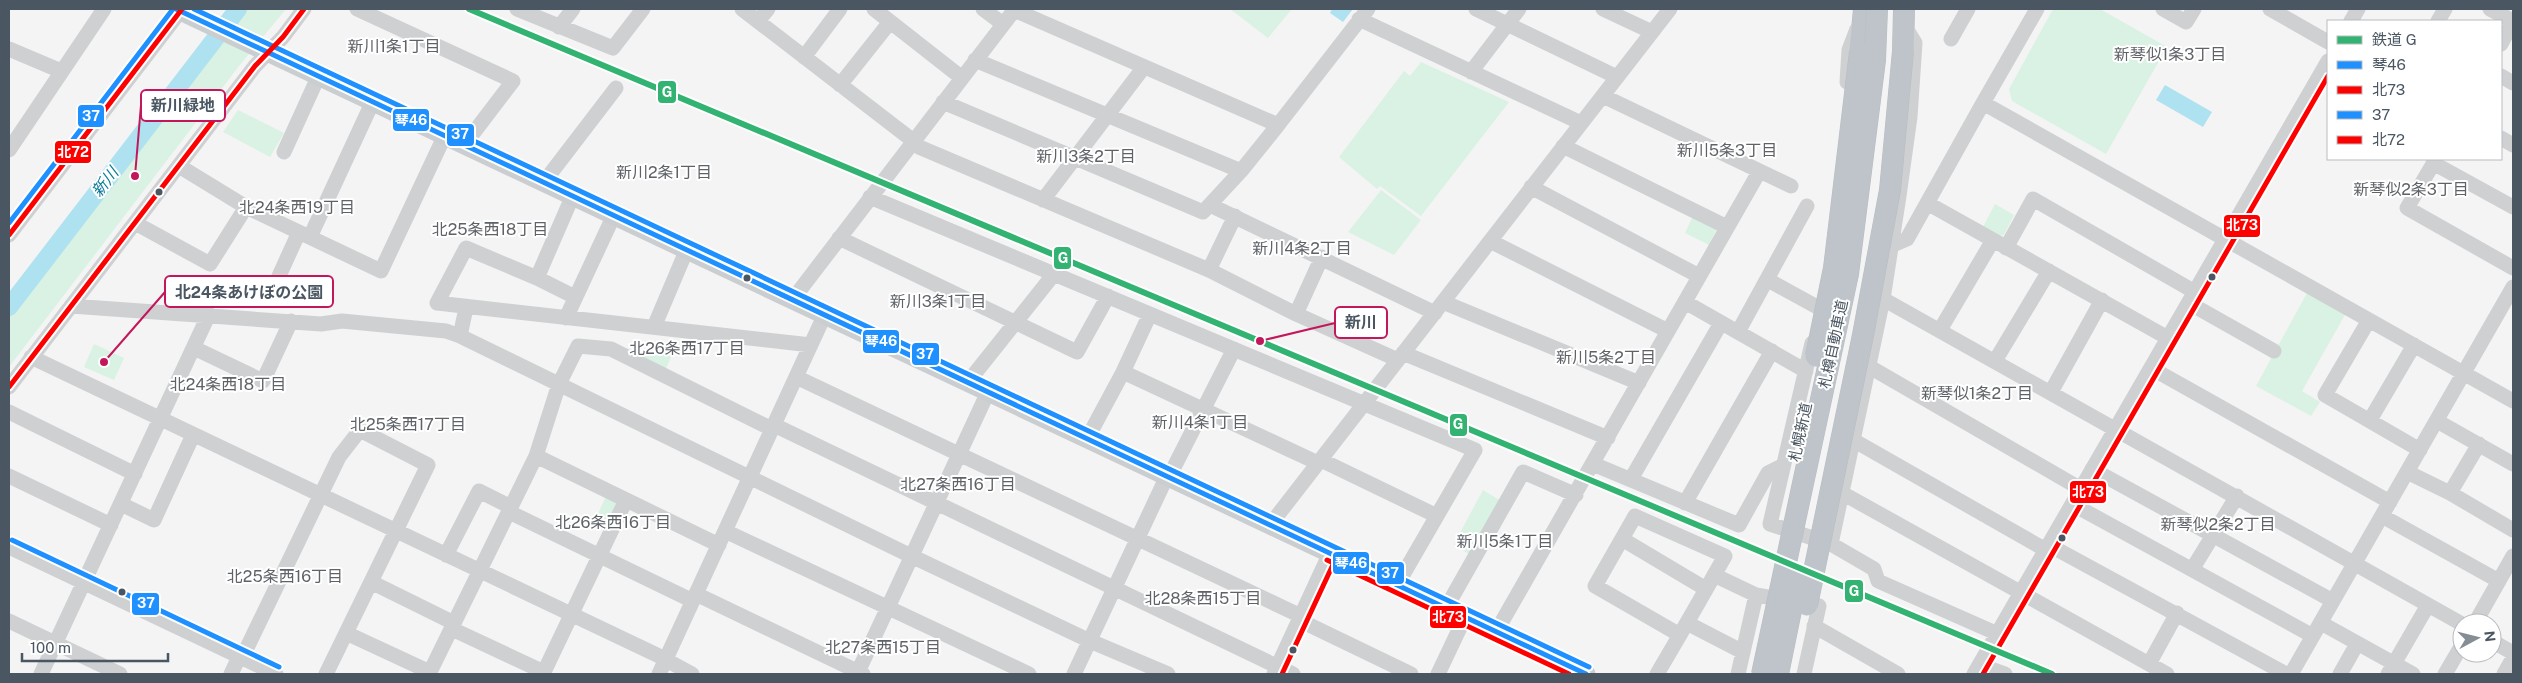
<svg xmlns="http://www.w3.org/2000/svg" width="2522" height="683" font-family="'Public Sans','Noto Sans JP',sans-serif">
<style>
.green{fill:#d9f2e3}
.water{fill:#aee2f0}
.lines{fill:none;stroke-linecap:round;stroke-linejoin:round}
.river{stroke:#aee2f0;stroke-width:18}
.highway-casing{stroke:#b9bec3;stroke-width:22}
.minor{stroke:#ced0d2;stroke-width:15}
.major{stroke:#caced1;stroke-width:19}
.highway{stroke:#bec4c9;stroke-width:21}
.highway-bridge-casing{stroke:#b9bec3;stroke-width:22;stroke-linecap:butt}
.highway-bridge{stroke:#bec4c9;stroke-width:21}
.bus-1-casing{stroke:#fff;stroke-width:9}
.bus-2-casing{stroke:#fff;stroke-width:9}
.bus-3-casing{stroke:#fff;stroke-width:9}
.bus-4-casing{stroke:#fff;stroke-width:9}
.bus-1{stroke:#1e90ff;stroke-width:5}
.bus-2{stroke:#f00;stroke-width:5}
.bus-3{stroke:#1e90ff;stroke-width:5}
.bus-4{stroke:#f00;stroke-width:5}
.rail-1-casing{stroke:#fff;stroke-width:10}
.rail-1{stroke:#32b372;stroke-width:6}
.bus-dot{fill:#4a5661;stroke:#fff;stroke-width:2}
.labels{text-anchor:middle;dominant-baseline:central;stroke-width:4;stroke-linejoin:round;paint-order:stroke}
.street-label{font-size:15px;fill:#4a5661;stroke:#fff}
.neighbourhood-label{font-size:16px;fill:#5f6368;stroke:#fff}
.water-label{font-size:16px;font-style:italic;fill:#0c7c9b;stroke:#fff}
.leader{fill:none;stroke:#c2185b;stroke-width:2}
.callout-dot{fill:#c2185b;stroke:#fff;stroke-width:2}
.callout{fill:#fff;stroke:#c2185b;stroke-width:2}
.callout-label{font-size:16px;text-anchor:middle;font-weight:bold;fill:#4a5661}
.line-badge{stroke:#fff;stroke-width:2}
.badge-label{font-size:14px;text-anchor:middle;font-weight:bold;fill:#fff}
</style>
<rect width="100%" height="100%" fill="#f4f4f4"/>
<path class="green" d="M245,9H286L239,66L9,367V316Z
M1230,9H1292L1268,38Z
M2053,9H2100L2167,47L2106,154L2012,101L2009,89Z
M1421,62L1509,102L1421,216L1380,186L1377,189L1339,157L1404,71L1410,76Z
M238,110L284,133L270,157L223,132Z
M1381,190L1421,220L1394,255L1348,232Z
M1995,204L2014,215L2004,235L1999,236L1983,227Z
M1692,218L1716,230L1709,245L1685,233Z
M2307,293L2346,313L2302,391L2320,402L2311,416L2256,386Z
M94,344L124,358L114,380L84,367Z
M629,350L673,352L666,369Z
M1483,490L1501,501L1470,555L1454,544Z
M606,496L617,501L609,521L597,516Z"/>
<path class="water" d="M1332,9H1353L1343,22L1330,13Z
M2165,85L2212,112L2203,127L2156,100Z"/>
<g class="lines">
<path class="river" d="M9,307L238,9"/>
<g class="highway-casing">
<path id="highway" d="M1903,51L1904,9
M1860,52L1864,9"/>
</g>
<path class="minor" d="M357,9L513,81L465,144
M517,9L613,48L643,9
M742,9L907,136L919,147L1209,270L1296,314L1398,360
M874,9L962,78
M983,9L1003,24
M1476,9L1617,77
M1603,9L1652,32
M2037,9L1983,103L2513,401
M2163,9L2186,22L2194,9
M2270,9L2328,42
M2490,9L2513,21
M1014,10L1278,125L1368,9
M1359,19L1581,123
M758,21L768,9
M2351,21L2358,9
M2438,21L2445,9
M559,27L573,9
M1951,39L1968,9
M2501,44L2513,21
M9,49L61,71
M804,57L840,9
M975,60L1241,171
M1471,72L1519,9
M2501,76L2513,83
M1847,82L1849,50L1857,29
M840,85L890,22
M1603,96L1791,186
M943,102L1203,212L1241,171L1278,125
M2501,138L2513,145
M1563,146L1727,227
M9,150L104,9
M284,152L319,75
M2436,159L2407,208L2513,268
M2433,163L2513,207
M179,166L246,207L381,271L445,135
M544,182L616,88
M1531,187L1699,276
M870,197L1475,450L1397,585
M1043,200L1144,67
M1927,203L2168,338
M1210,205L1435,313
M135,223L210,264L246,207
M9,235L182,9
M310,237L373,101
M839,238L1077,352L1108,296
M1490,241L1668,331
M1891,246L1907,239L1983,103
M2006,248L2033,199L2195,292
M1209,270L1235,216
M279,276L299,232
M537,278L573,195
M1768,280L1819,308
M575,297L537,278L466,248L437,303L811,345
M793,299L1015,9
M1883,299L2462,624
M1443,302L1639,383
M1685,302L1806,371
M2189,303L2274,351
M71,306L321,324L342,321L446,331L460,336L905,553L1090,641L1168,674
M1296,314L1322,257
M566,318L614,215
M2369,320L2325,395L2420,450
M654,327L687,249
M1940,330L1993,240
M1738,332L1807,206
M460,336L466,308
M1812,343L1770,524L1831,544L1874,569L1878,581L1998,634
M194,348L263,381L291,321
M1403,353L1608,438
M31,357L657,655L692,674
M1995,361L2049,271
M1868,366L2081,489
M2151,368L2390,502
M1123,372L1318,463
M796,377L1301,616
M968,382L1054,274
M9,387L255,66L283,37L304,9
M2051,392L2102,300
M9,412L135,474
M2370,420L2414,345
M2437,421L2513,464
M774,425L1293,674
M1087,439L1123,372L1150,314
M1853,440L2046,550
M536,456L719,545
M1321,460L1437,516
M1593,464L1739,525L1768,473L1782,466
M2092,469L2333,601
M2407,472L2450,493L2513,530
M9,476L111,525
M1169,477L1234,349
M1631,479L1721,323
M1842,493L2167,674
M2450,493L2479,444
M1685,503L1772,351
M121,504L154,520L193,435
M2072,504L2313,636
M509,512L693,601
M2382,516L2499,581
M1270,525L1670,9
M725,531L1029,674
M1622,539L1706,589
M1831,544L1883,299L1899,196L1910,117L1915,43L1904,25
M2049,545L2286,674
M9,547L276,674
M446,555L479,491L511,507
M2193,568L2237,496
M1714,575L1756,595L1819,606L1804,674
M371,582L454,623
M696,594L863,674
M1446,608L1523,472L1576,495
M1299,620L1411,674
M9,621L120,674
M1687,623L1743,652
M2321,623L2413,674
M2475,623L2513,556
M1814,626L1898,674
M452,629L544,672
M1496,632L1759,172
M346,633L430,672
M2492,641L2513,653
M242,658L339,457L360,430L428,465L326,674
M2149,664L2177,613
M1980,665L2005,674
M41,674L209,314
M231,674L239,657
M429,674L536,456L559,384L578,346L611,349L772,429
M543,674L626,500
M659,674L825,314
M857,674L988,392
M1074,674L1167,476
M1274,674L1330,553
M1438,674L1465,617
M1657,674C1680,635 1703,595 1725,556L1635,516L1595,586L1680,635
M1738,674L1756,595
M1974,674L2328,61
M2291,674L2513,287
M2340,674L2357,644
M2388,674L2428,605
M2445,674L2462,645
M2504,674L2513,658"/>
<path class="major" d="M176,9L1586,674"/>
<use href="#highway" class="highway"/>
<g class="highway-bridge-casing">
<path id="highway-bridge" d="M1816,356L1834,268L1860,52
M1807,605L1863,335L1890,190L1903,51
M1762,674L1848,274L1875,60L1877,9
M1778,674L1798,576"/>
</g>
<use href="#highway-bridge" class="highway-bridge"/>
<g class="bus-1-casing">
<path id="bus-1" d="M176,9L1586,674"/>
</g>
<g class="bus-2-casing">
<path id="bus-2" d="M1327,560L1569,674
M1282,674L1337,556
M1983,674L2328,76"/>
</g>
<g class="bus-3-casing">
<path id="bus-3" d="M194,9L1589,667
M9,223L173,9
M12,540L279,667"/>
</g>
<g class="bus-4-casing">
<path id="bus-4" d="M9,235L182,9
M9,387L255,66L283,37L304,9"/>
</g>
<use href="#bus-1" class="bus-1"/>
<use href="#bus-2" class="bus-2"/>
<use href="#bus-3" class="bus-3"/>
<use href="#bus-4" class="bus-4"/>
<g class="rail-1-casing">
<path id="rail-1" d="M469,9L2052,674"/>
</g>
<use href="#rail-1" class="rail-1"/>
</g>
<g class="bus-dot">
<circle cx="159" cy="192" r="4.5"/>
<circle cx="2212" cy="277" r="4.5"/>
<circle cx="747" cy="278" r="4.5"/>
<circle cx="2062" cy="538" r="4.5"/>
<circle cx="122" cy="592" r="4.5"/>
<circle cx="1293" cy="650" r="4.5"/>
</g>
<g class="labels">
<g class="street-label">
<text transform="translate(1833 344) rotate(-78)">札樽自動車道</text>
<text transform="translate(1800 432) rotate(-78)">札幌新道</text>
</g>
<g class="neighbourhood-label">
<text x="394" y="46">新川1条1丁目</text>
<text x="2170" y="54">新琴似1条3丁目</text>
<text x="1727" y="150">新川5条3丁目</text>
<text x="1086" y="156">新川3条2丁目</text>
<text x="664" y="172">新川2条1丁目</text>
<text x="2411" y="189">新琴似2条3丁目</text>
<text x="297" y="207">北24条西19丁目</text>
<text x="490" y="229">北25条西18丁目</text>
<text x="1302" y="248">新川4条2丁目</text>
<text x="938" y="301">新川3条1丁目</text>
<text x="687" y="348">北26条西17丁目</text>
<text x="1606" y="357">新川5条2丁目</text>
<text x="228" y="384">北24条西18丁目</text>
<text x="1977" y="393">新琴似1条2丁目</text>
<text x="1200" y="422">新川4条1丁目</text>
<text x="408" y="424">北25条西17丁目</text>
<text x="958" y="484">北27条西16丁目</text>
<text x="613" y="522">北26条西16丁目</text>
<text x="2218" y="524">新琴似2条2丁目</text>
<text x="1505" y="541">新川5条1丁目</text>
<text x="285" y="576">北25条西16丁目</text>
<text x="1203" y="598">北28条西15丁目</text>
<text x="883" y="647">北27条西15丁目</text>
</g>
<g class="water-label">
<text transform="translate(105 182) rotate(-52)">新川</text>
</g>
</g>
<path class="leader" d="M135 176L141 105M104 362L165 292M1260 341L1335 323"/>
<g class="callout-dot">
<circle cx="135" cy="176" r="5"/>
<circle cx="104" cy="362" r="5"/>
<circle cx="1260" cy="341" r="5"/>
</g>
<g class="callout">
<rect x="141" y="90" width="84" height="31" rx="5"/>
<rect x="165" y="276" width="168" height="31" rx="5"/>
<rect x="1335" y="307" width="52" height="31" rx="5"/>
</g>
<g class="callout-label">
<text x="183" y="111">新川緑地</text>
<text x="249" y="298">北24条あけぼの公園</text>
<text x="1361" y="328">新川</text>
</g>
<g class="line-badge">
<rect x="657" y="80" width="20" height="24" rx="5" fill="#32b372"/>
<rect x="77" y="104" width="28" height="24" rx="5" fill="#1e90ff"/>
<rect x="392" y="108" width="38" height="24" rx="5" fill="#1e90ff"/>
<rect x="446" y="123" width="29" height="24" rx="5" fill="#1e90ff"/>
<rect x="54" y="140" width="38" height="24" rx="5" fill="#f00"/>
<rect x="2223" y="214" width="38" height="24" rx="5" fill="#f00"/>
<rect x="1053" y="246" width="19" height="24" rx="5" fill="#32b372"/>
<rect x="862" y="329" width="38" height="25" rx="5" fill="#1e90ff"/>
<rect x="911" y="342" width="29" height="24" rx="5" fill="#1e90ff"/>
<rect x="1449" y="413" width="19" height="24" rx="5" fill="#32b372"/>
<rect x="2069" y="480" width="38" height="24" rx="5" fill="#f00"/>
<rect x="1332" y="551" width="38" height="24" rx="5" fill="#1e90ff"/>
<rect x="1376" y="561" width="29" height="24" rx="5" fill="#1e90ff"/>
<rect x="1844" y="579" width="20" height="24" rx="5" fill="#32b372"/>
<rect x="131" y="592" width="29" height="24" rx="5" fill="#1e90ff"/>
<rect x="1429" y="605" width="38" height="24" rx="5" fill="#f00"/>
</g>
<g class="badge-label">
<text x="667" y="97">G</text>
<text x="91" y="121">37</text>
<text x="411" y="125">琴46</text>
<text x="460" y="139">37</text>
<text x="73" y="157">北72</text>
<text x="2242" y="230">北73</text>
<text x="1063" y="263">G</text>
<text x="881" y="346">琴46</text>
<text x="925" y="359">37</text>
<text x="1458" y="429">G</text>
<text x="2088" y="497">北73</text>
<text x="1351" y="568">琴46</text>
<text x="1390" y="578">37</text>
<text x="1854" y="596">G</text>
<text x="146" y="608">37</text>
<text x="1448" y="622">北73</text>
</g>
<rect width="2522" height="683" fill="none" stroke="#4a5661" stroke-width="20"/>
<rect x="2327" y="20" width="175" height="140" fill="#ffffff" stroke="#b7bbc0"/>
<rect x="2337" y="36" width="25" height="8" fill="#32b372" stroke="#b7bbc0"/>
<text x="2372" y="45" font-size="15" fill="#4a5661">鉄道 G</text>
<rect x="2337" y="61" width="25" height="8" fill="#1e90ff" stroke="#b7bbc0"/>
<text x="2372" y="70" font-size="15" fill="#4a5661">琴46</text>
<rect x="2337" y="86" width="25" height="8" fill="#ff0000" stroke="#b7bbc0"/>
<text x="2372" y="95" font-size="15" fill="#4a5661">北73</text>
<rect x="2337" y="111" width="25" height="8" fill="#1e90ff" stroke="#b7bbc0"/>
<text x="2372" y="120" font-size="15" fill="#4a5661">37</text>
<rect x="2337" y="136" width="25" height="8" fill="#ff0000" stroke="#b7bbc0"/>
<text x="2372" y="145" font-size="15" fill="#4a5661">北72</text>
<g transform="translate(2477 638) rotate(83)"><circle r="24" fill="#ffffff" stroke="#b7bbc0"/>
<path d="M0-4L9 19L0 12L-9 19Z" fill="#868d94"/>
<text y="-8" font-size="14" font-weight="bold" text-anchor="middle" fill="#4a5661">N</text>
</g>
<path d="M22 653v8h146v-8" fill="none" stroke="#4a5661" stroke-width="2.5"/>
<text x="30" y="653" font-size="15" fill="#4a5661" stroke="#ffffff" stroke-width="4" paint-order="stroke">100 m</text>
</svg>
